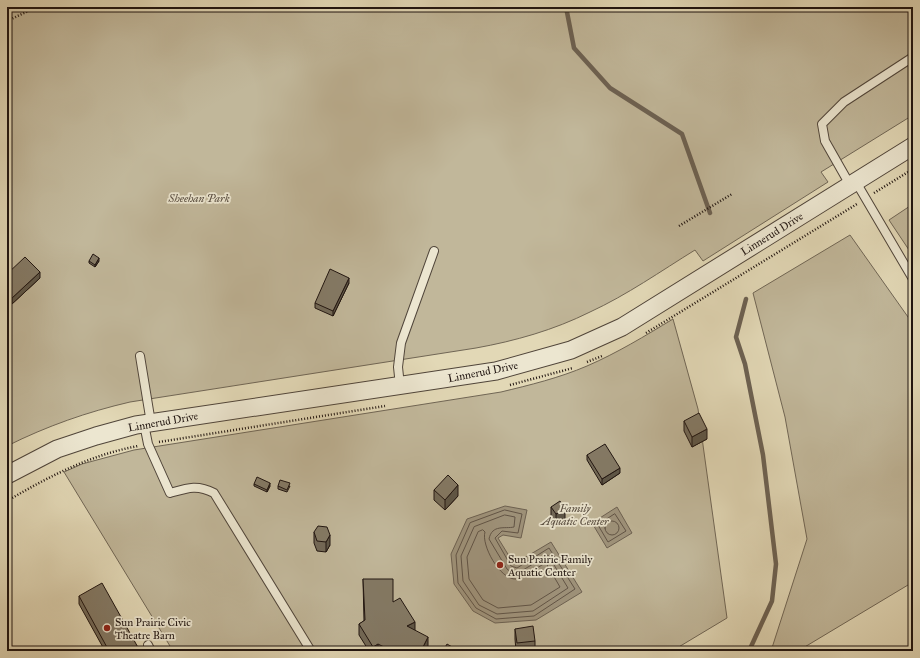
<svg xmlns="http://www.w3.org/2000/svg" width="920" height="658" font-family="'IM FELL Great Primer',serif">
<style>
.green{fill:#c1b79a;stroke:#706655}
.water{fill:#a0957e;stroke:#6c6152}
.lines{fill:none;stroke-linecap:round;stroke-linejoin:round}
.shore{stroke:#605447;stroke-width:1}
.stream{stroke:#6c6152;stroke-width:4.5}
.lane-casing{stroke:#50453a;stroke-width:10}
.street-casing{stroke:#50453a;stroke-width:19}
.path{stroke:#1f1410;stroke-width:2.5;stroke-dasharray:1 2;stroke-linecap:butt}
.lane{stroke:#ece6d0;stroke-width:8}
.street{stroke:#ece6d0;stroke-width:17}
.wall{fill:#726958;stroke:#1f1410}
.shaded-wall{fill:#5c5547;stroke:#1f1410}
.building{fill:#847a66;stroke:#1f1410}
.poi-dot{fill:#8f2418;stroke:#ece6d0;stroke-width:1.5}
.labels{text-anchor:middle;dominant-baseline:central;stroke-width:3.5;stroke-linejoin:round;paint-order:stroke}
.park-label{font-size:11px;font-style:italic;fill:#584d40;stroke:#ece6d0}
.street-label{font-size:11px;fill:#1f1410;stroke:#ece6d0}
.poi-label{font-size:11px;fill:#1f1410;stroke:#ece6d0;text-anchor:start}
</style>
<rect width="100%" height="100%" fill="#e2d8b6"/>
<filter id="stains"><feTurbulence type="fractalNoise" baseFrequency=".005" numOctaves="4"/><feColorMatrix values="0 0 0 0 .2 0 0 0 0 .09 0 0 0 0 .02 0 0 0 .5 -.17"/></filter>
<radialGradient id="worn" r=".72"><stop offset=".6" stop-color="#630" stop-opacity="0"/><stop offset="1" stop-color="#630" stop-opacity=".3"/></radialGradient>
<path class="green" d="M7,7H913V115L821,172L828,182L703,261L695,250C661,271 627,295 590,312C554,330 515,341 476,348L130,402C87,412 47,426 7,446Z
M913,204V256L889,220Z
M850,235L913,324V582L798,651H771L807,539L785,417L753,293Z
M673,319L698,409L727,618L672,651H173L64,472L82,464L134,450L501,392C530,385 559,378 587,366C617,353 645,336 673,319Z"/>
<path class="water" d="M505,506L527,510L521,538L503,535L498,538L514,564L551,542L582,592L536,620L495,623L473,611L454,584L451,554L467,519Z
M617,507L632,533L607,548L592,523Z"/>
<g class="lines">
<path class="shore" d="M505,510L522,514L518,533L502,531L495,538L511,566L517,568L549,548L575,589L534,616L496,619L476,608L458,583L456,555L470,523Z
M615,514L626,531L608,542L598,525Z
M505,515L515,517L514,527C505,529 492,524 489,539L507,569L512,573H518L548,555L568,588L533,611L497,614L479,605L463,581L461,556L474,527Z
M605 528a7 7 0 1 1 14 0a7 7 0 1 1-14 0Z
M483,530L485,532C481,545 500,580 516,579C527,578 536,567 546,563L560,587L531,605L498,608L483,600L469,579L467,557L478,532Z"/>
<path class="stream" d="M566,7L574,48L610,88L682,134L710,213
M746,299L736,337L745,364L763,455L776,564L772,601L749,651"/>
<g class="lane-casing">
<path id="lane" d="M856,182L913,279
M850,185L825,141L822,124L844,102L913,57
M140,356L151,423
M400,386L398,367L401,343L434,251
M144,424L148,444L170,493C187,488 197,484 214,493L311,651
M148,645L151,651"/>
</g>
<g class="street-casing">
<path id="street" d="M7,475L57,449L96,436L136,425L496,371L571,350L622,327L913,146"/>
</g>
<path class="path" d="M7,21L37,7
M874,193L913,169
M679,226L732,194
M646,333L857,204
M587,362L602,356
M510,385L573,368
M159,442L385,406
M7,501C48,477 90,455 138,446"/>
<use href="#lane" class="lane"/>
<use href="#street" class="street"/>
</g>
<path class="wall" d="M89,261H99L95,267L89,263Z
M7,274L40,278L12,304L7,298Z
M349,283L333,316L315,308V303Z
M684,421L707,439L692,447L684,431Z
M587,455L620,473L602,485L587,460Z
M254,484L270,486L267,492L254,486Z
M278,486H290L287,492L278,489Z
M434,490L458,496L445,510L434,500Z
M551,507L565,519L556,525L551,517Z
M314,532L330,545L326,552L317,551L314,543Z
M363,579L393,602L428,648L427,651H369L359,635V624L364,621Z
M79,596L140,651H105L79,604Z
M515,629L535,641V651H516L515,639Z"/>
<path class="shaded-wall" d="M99,258V261L95,267V265Z
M40,272V278L12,304V298Z
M349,278V283L333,316V311Z
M707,429V439L692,447V437Z
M620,468V473L602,485V479Z
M270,483V486L267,492V490Z
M458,485V496L445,510V500Z
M565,509V519L556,525V514Z
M330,535V545L326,552V542Z
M415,622V632L407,626Z
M428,637V648L427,651H421Z
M378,644V651H373V647Z"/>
<path class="building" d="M93,254L99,258L95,265L89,261Z
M25,257L40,272L12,298L7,293V274Z
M330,269L349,278L333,311L315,303Z
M699,413L707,429L692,437L684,421Z
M605,444L620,468L602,479L587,455Z
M448,475L458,485L445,500L434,490Z
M257,477L270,483L267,490L254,484Z
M280,480L290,483L287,490L278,486Z
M560,501L565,509L556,514L551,507Z
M318,526L327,527L330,535L326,542L317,541L314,532Z
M363,579H393V602L400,598L415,622L407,626L428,637L421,651H392L378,644L373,647L359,624L365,620Z
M102,583L140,651H109L79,596Z
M533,626L535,641L517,643L515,629Z
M447,644L459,651H443Z"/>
<g class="poi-dot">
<circle cx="500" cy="565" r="4"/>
<circle cx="107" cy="628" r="4"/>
</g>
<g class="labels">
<g class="park-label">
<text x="199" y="198">Sheehan Park</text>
<text x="575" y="508">Family<tspan x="575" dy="13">Aquatic Center</tspan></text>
</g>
<g class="street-label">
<text transform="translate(772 234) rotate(-32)">Linnerud Drive</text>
<text transform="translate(483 372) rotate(-11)">Linnerud Drive</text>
<text transform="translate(163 422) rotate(-10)">Linnerud Drive</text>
</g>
<g class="poi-label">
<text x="508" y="559">Sun Prairie Family<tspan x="508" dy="13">Aquatic Center</tspan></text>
<text x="115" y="622">Sun Prairie Civic<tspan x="115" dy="13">Theatre Barn</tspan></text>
</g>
</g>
<rect width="920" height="658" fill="none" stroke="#e2d8b6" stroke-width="24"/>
<rect x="8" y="8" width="904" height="642" fill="none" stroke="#1f1410" stroke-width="2"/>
<rect x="12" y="12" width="896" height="634" fill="none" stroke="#1f1410"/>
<rect width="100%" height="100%" filter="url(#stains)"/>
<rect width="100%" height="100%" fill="url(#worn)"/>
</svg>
